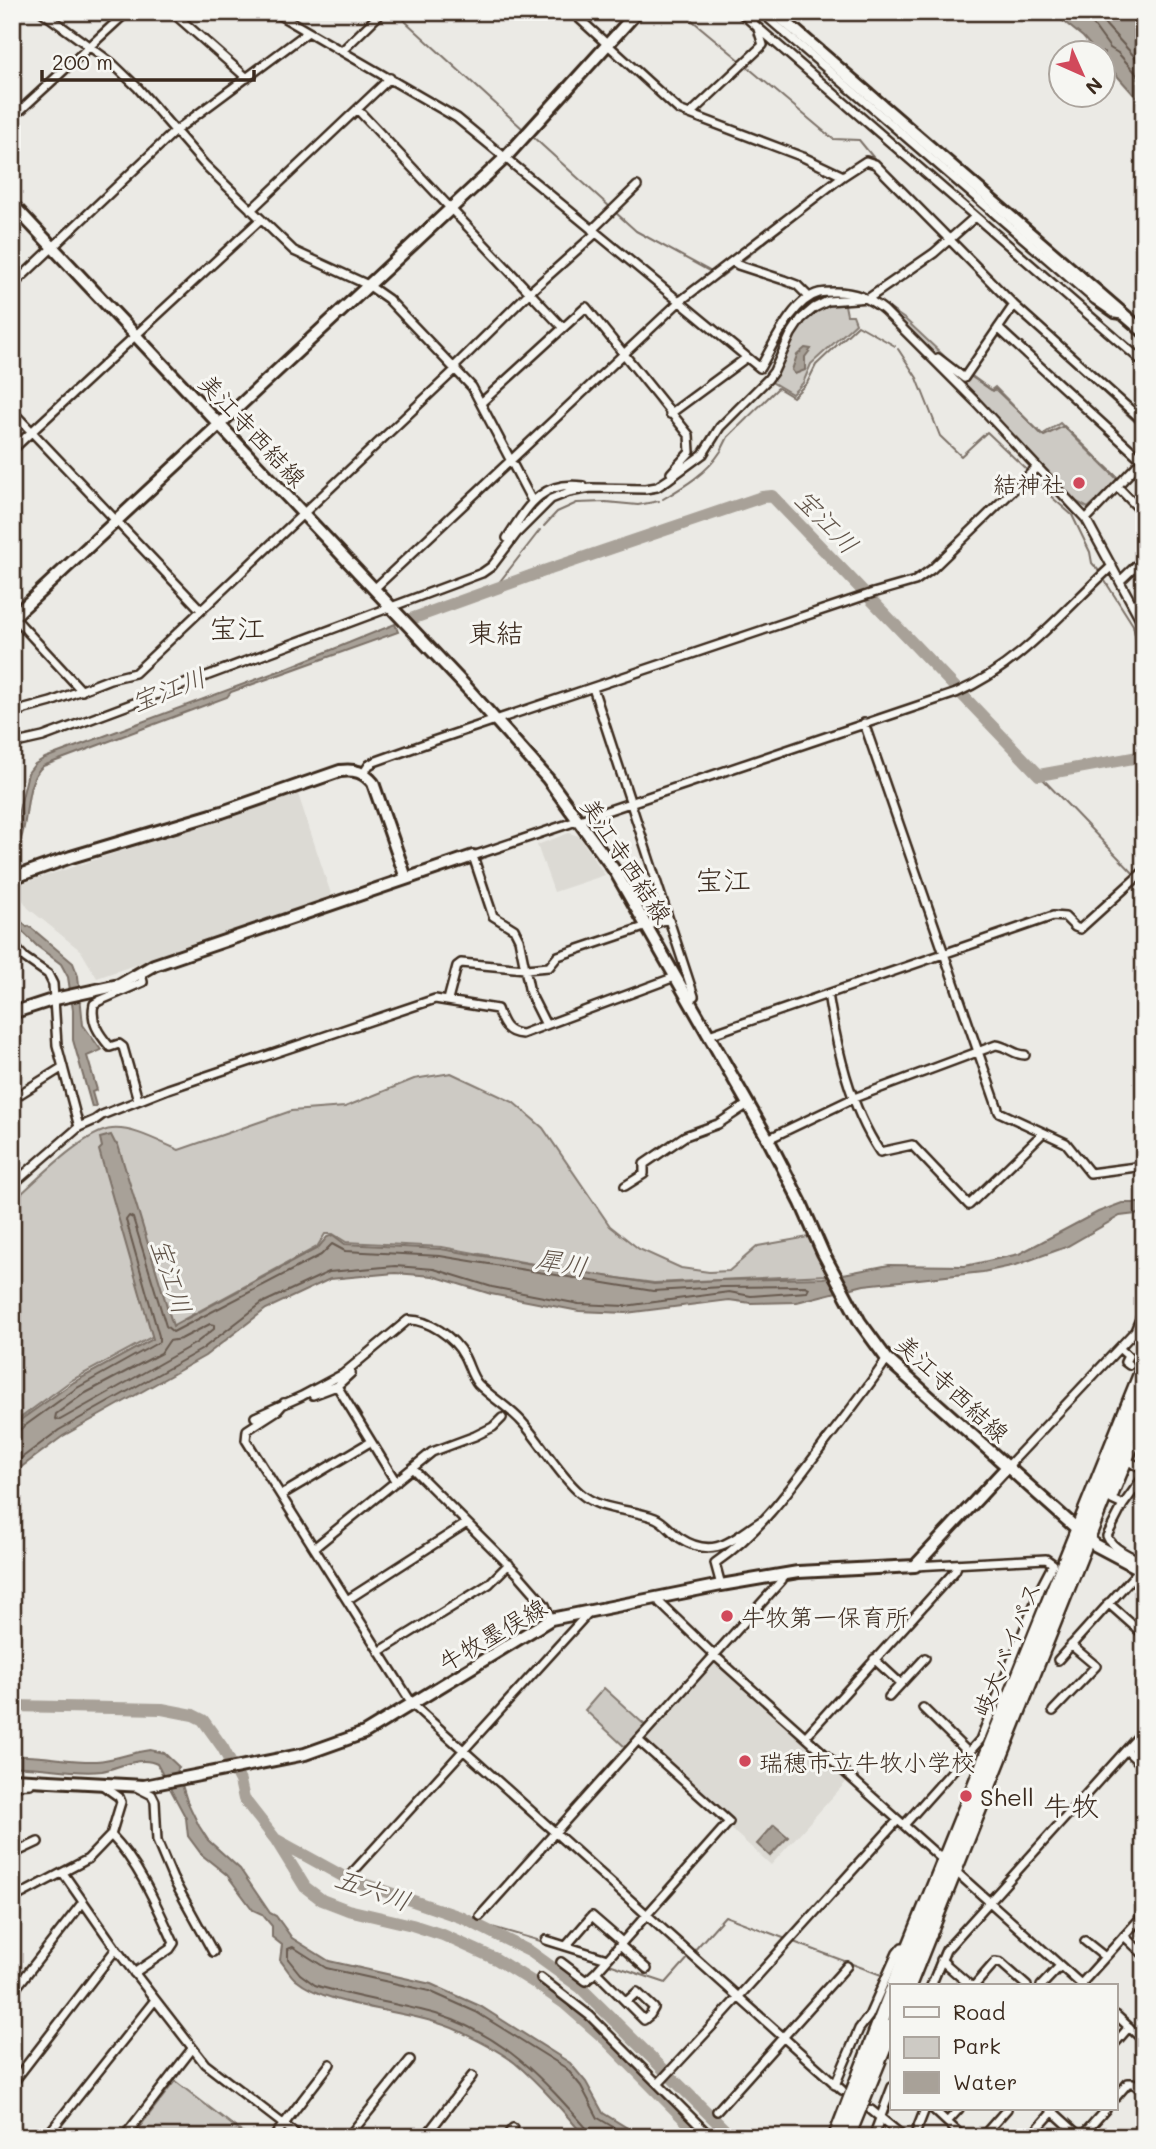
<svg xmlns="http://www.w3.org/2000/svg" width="1156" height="2149" font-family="Mali,'Klee One',sans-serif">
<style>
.built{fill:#dcdad4}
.green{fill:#cdcac4;stroke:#847a71;stroke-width:2}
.water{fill:#a8a198;stroke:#7c7167;stroke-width:2}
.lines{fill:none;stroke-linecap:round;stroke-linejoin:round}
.shore{stroke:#675a4f;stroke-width:2}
.stream{stroke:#7c7167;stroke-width:2}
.river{stroke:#a8a198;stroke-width:12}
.street-casing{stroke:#3b2a1e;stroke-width:12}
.secondary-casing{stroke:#3b2a1e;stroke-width:16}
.highway-casing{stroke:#3b2a1e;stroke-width:19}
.street{stroke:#f6f6f2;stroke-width:7}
.secondary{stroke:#f6f6f2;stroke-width:10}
.highway{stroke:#f6f6f2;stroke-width:14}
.poi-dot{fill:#d1495b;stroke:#f6f6f2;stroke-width:2.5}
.labels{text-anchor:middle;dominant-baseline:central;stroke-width:6;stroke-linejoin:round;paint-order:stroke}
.street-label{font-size:24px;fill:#3b2a1e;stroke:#f6f6f2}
.poi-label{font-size:24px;fill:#3b2a1e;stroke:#f6f6f2;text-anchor:start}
.water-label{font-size:26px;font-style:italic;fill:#615449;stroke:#f6f6f2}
.quarter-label{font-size:28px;fill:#3b2a1e;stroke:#f6f6f2}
</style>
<rect width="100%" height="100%" fill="#ebeae5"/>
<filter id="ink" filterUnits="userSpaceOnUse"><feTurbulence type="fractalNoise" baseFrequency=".0143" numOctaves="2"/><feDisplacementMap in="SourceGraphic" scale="14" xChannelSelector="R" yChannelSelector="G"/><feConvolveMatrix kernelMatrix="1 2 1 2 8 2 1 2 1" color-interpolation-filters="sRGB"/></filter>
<g filter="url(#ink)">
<path class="built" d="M298,794L332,897L97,978L81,951L28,908L14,886Z
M569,833L579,836L605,875L554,892L537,845Z
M715,1662L847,1781L771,1865L731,1829L734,1822L644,1740Z"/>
<path class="green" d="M844,300L847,315H853L856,323L811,364L803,383L792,394L770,381C788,343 798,309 844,300Z
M886,306L906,320L961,372L969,374L991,390L995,387L1042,435L1060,423L1118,480L1088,508L1077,502L983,404L884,308Z
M451,1073L513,1102L543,1128L610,1226L639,1249L681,1268L709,1272L729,1271L758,1246L808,1237L827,1275L654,1283L588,1274L442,1247L346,1242L333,1234H325L317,1247L72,1380L12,1424V1202C34,1183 84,1131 112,1129C134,1127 159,1142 179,1150L291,1111L345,1107L414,1079Z
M604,1688L646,1726L626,1748L585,1710Z
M175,2081L248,2137H132Z"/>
<path class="water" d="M1052,12H1144V106L1104,61V52H1096L1083,37Z
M805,348L811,349L805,357V370L795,374L792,370L797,355Z
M395,624L398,632L231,692L227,697L43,766C20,785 33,832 12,854V839L28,773L35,764L45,758L287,668Z
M12,913L27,927L29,926L73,963L78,976L83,1025L101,1050L87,1056L97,1090L92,1092L96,1106L92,1107L73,1040V1010L68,977L61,964L37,946L12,921Z
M111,1135L115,1143L118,1145L173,1326L318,1248L327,1237L333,1235L345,1244L441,1249L654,1284L723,1280L823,1278L889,1265L965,1266L1019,1254L1098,1212L1122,1203H1144V1218L1136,1214L1120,1216L1066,1247L1016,1265L983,1272L864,1285L797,1302L751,1303L729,1300L626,1313L579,1311L491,1294L433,1276L395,1273L330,1279L266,1309L205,1356L63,1436L12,1474V1426L74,1382L153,1339L99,1150L102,1147L100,1138Z
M150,1750L164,1753L179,1767L177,1769L187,1801L199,1826L208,1840L240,1869L270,1913L276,1916L292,1938L329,1961L431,1984L480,2006L570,2063L586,2082L603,2113L642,2137H585C563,2111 541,2085 515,2063C499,2050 477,2040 459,2031C414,2009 332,2010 296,1980C290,1975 285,1966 280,1960L282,1945L272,1937V1926L262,1914L253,1910L227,1875L202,1855L188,1836L186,1818L157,1764C140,1755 119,1768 102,1771C72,1775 42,1765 12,1767V1756C40,1754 68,1762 96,1761C115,1760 132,1752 150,1750Z
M774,1825L788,1837L770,1856L757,1844Z"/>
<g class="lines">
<path class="shore" d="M1077,12L1094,26L1110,48L1118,53L1144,82
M1094,12L1144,67
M210,1324L214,1325V1329L196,1343L60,1420L55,1419L56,1414L82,1395L161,1353L169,1341L181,1339Z
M12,1431L19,1430L77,1388L159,1342V1336L126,1220L129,1216L133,1218L166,1326L173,1332L321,1255L332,1244L345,1251L440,1256L653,1291L723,1287L805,1286L809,1288L807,1292L751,1296L729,1292L625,1306L579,1304L492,1287L434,1269L395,1266L329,1272L262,1303L201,1350L59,1430L12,1465
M590,2137L588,2130C543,2079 504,2035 436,2014C396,2003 355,1998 315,1985L300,1974L288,1959V1949L293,1947L326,1968L429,1991L476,2012L566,2068L581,2086L598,2118L630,2137"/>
<path class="stream" d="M398,12L406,22L523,129
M682,12L741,61
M745,65L833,139L859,140L877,162
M533,137L610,207
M830,166L842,171
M615,212L636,231L713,273
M741,262L843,180
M721,277L734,267
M1014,310L1144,430
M898,349L917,378L940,436L961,456L987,432L1028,471
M970,376L993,391L995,389L1044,436L1064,426L1117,477
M722,449L728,437L778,388L793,397L807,383L816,365L858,325L895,346
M1033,477L1047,493L1072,515L1090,552L1092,563L1099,571
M663,499C685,486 707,473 721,451
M544,526L557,512L577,503L606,502L638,505L659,501
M1105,581L1133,625L1140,660L1144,667
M494,589L540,530
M1039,775L1136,876
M490,1931L492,1927L544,1942
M791,1941L884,1976
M693,1952L725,1916L786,1939
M579,1954L600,1961
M609,1964L666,1983L690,1956
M926,1986L940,1951L954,1936"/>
<path class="river" d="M411,619L544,571L762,497L772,496L1039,775L1144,756
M12,1706L162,1709L193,1715L203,1720L223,1748L240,1781L244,1799L276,1840L305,1887L322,1900L348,1910L412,1925L443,1935L496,1959L538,1985L564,2003L606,2040L702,2137
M277,1840L346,1878L463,1918L531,1952L581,1988L732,2137"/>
<g class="street-casing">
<path id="street" d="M42,12L112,63L138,88L204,164L294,251L368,285L388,299L472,387L532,501
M172,12L247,78
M274,12L457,118L760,368C773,346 792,300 819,293C824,292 830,292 835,292C855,292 869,298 884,310L976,402L1086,519L1144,626
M572,12L679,110L803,157L843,176
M740,12L1144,363
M761,12L1095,300L1115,314L1122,315
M342,51L382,12
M358,110L563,328
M690,114L763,45L758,29
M12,118L127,12
M251,210L390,78
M592,230L637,186
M734,262L738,265L784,280L797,285L809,297
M12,286L175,131L308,32
M998,328L1142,460
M938,358L964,378L1014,305
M454,367L530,292L596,233
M481,403L586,307L689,435L690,452L671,473
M12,411L201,610
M670,414L746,358
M12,450L261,219
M1117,486L1144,514
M1086,519L1143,459
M507,538C527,508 540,480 583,486
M1121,580L1144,558
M374,589L679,302L843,176L866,161L875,164L1014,305L1144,422
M12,615L82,691
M593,688L694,996L688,999
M12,716L25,709L51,702L110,679L135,673L456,369
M864,723L999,1112L1066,1143L1090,1173L1144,1166
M12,744L43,737L482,573L492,566L517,533L551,499L569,492L591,488L645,489L657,487L669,479L703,454L720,427L768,379L774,371L791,334L801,319L814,308L828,301L869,298L934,253L975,217
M363,774L369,765L374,762L433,741L873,593L915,581L932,569L1037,467
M12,944L25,958L48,974L53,984L57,1045L79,1127
M828,994C837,1048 849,1105 880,1152L912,1145L969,1205L1043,1133
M448,1000L457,966L461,963L525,969L549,967L558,956L668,919
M546,1025L530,993L519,939L514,929L493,916L473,856L956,693C1019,666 1062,612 1112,566
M709,1035L1053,916L1065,917L1075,927L1080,929L1144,871
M12,1099L63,1067
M138,1100L123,1047L119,1044L110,1047C99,1034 90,1022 94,1004L99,1001L143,982L141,973
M768,1139L854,1098L996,1045C1007,1046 1014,1055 1025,1055
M12,1185L79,1127L95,1120L102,1115L168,1089L435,999L497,1009C502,1022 505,1033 522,1034L675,977
M625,1186L644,1174V1164L685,1136L718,1124L748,1104
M1119,1348L1128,1356L1125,1362L1129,1365
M337,1386L396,1482
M313,1395L337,1386L351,1373
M300,1397L343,1374L408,1320C428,1319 454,1337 464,1356C469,1365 471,1376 478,1384C492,1398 510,1408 523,1423C543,1445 558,1474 580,1493C602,1512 630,1508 655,1518C665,1522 671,1532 680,1538C715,1561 734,1538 761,1521
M284,1403L278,1410L247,1430L246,1440L413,1705L842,2090
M255,1417L302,1396
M1144,1425L1128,1461L1144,1469
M1007,1467L1135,1331L1144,1309
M412,1468L518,1574L545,1605L551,1619
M1144,1476L1123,1505L1107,1536C1111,1547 1132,1559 1144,1560
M281,1495L370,1442
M1123,1505L1112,1500L1128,1461
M314,1548L432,1452L475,1436L493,1427L502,1418
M721,1585L715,1563C759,1533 791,1488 823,1445C845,1417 867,1389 887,1359
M658,1598L660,1603L714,1655L945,1862
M347,1600L467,1523
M1108,1603L1144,1635
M379,1652L489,1584L509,1564
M874,1659L901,1684
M1058,1660L1140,1569
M889,1697L925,1658
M923,1708L969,1753
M1053,1711L1096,1666L1071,1645
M806,1736L955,1571L958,1564
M1126,1750L1144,1767
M12,1785L30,1784
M138,1788L152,1795L155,1801L157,1841L173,1879L213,1952
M904,1825L980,1740L1042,1585L1053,1564L1046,1559L915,1566
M12,1835L21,1850L38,1842
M111,1835C139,1864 157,1906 174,1943L170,1949L134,1973
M954,1870L1083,1986
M353,1872L590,1611
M63,1873L116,1949L205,2064L300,2137
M12,1899L88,1859L111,1835L121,1802L119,1797L102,1785
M480,1916L782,1580L783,1575
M1124,1936L1144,1955
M546,1940L607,1959
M1085,1941L1105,1957
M567,1945L592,1916L622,1942
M620,1945L647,1969
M941,1960L971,1986
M561,1962L586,1981L596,1972L644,2020L650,2015L654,2008L637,1992L626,2002
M596,1972L729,1822L638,1740
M541,1978L590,2016L711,2137
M1081,1984L1144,1914
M931,1986L946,1950L1144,1730
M974,1986L995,1962L1001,1963L1027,1986
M1041,1986L1060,1966
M12,1993L83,1902
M1116,2015L1144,2041
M1116,2042L1129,2027
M659,2083L714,2024L898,1820
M12,2084L116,1949
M835,2085L859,2029L869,2016L897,1953L902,1947H909
M1116,2097L1128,2083H1133L1144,2092
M933,2109L963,2137
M1050,2109L1081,2137L1106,2109
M871,2110L904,2137
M717,2111L847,1966
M947,2122L959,2109
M46,2137L155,2000
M124,2137L192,2049
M274,2137L330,2064
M348,2137L410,2060
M425,2137L472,2076
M506,2137L513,2128
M873,2137L892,2087
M914,2137L925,2109
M982,2137L1007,2109
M1030,2137L1055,2109
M1136,2137L1144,2128"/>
</g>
<g class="secondary-casing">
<path id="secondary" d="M774,12L1144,332
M12,204L469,690L548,779L615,871L768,1139L801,1203L823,1253L860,1322L887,1359L1095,1545L1144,1571
M12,618L505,158L637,12
M12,878L71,857L222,812L340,771C355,769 364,772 373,783L406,878
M12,1013L55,999L119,985L154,965L473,856
M12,1779L144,1786L305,1754L364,1733L551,1619L721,1585L798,1572L915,1566L1007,1467"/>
</g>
<g class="highway-casing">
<path id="highway" d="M894,1986L1144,1367
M908,1986L1144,1396
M836,2137L892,1992
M847,2137L892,2027"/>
</g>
<use href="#street" class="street"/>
<use href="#secondary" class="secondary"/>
<use href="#highway" class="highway"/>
</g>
</g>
<g class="poi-dot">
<circle cx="1079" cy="483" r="7"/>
<circle cx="727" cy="1616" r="7"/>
<circle cx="745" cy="1761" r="7"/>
<circle cx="966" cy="1796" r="7"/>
</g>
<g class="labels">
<g class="street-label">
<text transform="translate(253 430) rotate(47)">美江寺西結線</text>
<text transform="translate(627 860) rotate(57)">美江寺西結線</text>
<text transform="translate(953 1388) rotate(43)">美江寺西結線</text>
<text transform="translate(492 1634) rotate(-30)">牛牧墨俣線</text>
<text transform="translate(1006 1649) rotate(-68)">岐大バイパス</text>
</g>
<g class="poi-label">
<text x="1065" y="483" text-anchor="end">結神社</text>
<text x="741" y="1616">牛牧第一保育所</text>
<text x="759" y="1761">瑞穂市立牛牧小学校</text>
<text x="980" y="1796">Shell</text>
</g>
<g class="water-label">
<text transform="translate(827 521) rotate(46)">宝江川</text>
<text transform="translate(168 689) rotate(-21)">宝江川</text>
<text transform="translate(562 1262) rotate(10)">犀川</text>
<text transform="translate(172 1276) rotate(72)">宝江川</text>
<text transform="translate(373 1889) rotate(19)">五六川</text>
</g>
<g class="quarter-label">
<text x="237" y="627">宝江</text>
<text x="496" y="632">東結</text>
<text x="723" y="879">宝江</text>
<text x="1071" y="1805">牛牧</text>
</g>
</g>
<rect width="1156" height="2149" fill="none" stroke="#f6f6f2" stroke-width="42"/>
<rect x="21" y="21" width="1114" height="2107" fill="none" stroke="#3b2a1e" stroke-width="2.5" filter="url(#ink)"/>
<rect x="890" y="1984" width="228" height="126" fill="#f6f6f2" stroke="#aba49d" stroke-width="2"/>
<rect x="904" y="2007" width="35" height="10" fill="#f6f6f2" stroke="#aba49d" stroke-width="2"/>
<text x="953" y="2020" font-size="21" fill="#3b2a1e">Road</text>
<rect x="904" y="2037" width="35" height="21" fill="#cdcac4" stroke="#aba49d" stroke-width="2"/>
<text x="953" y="2054" font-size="21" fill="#3b2a1e">Park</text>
<rect x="904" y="2072" width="35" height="21" fill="#a8a198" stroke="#aba49d" stroke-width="2"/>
<text x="953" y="2090" font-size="21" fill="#3b2a1e">Water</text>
<g transform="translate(1082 74) rotate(135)"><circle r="33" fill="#f6f6f2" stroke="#aba49d" stroke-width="2"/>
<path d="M0-5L12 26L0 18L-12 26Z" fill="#d1495b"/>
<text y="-10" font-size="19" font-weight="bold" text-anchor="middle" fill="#3b2a1e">N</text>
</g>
<path d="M42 70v10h212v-10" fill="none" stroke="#3b2a1e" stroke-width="3.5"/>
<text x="52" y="70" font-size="21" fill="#3b2a1e" stroke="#f6f6f2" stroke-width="5" paint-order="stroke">200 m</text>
</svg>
